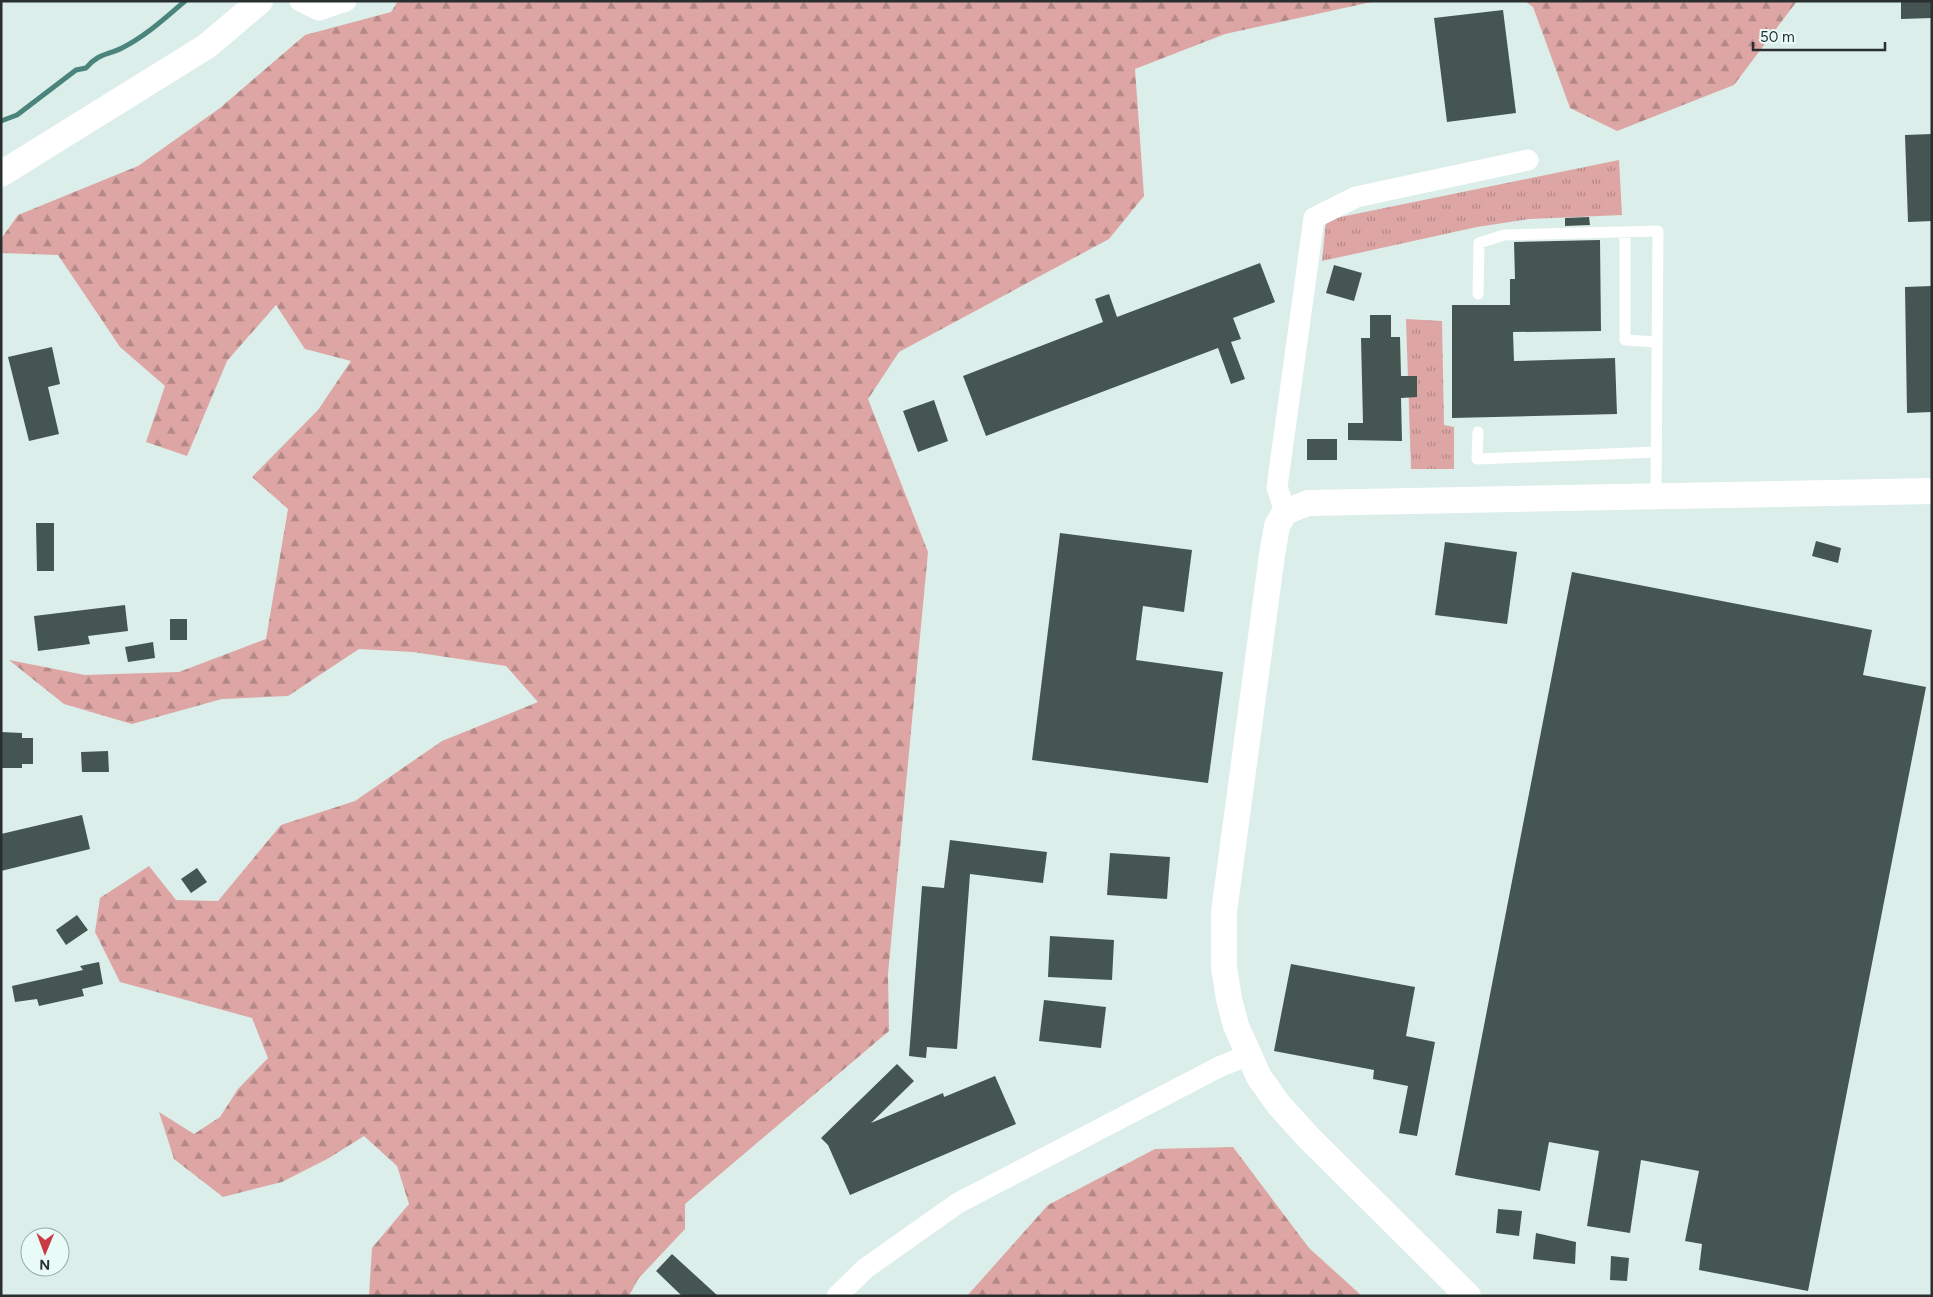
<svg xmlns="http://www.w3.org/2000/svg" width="1933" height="1297" font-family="Figtree,sans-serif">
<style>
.grass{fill:url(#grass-tufts)}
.forest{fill:url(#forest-firs)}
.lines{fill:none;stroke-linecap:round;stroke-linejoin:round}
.stream{stroke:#4a847c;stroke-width:5}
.building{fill:#455552}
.service{stroke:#fff;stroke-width:11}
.minor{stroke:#fff;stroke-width:21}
.tertiary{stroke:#fff;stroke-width:26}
</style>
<defs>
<pattern id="grass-tufts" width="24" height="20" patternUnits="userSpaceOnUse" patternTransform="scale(1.25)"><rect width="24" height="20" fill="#dda6a4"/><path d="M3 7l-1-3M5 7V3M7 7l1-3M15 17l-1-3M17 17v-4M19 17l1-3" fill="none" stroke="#b38886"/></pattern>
<pattern id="forest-firs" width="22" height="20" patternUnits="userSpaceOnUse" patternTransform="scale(1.25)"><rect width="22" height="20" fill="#dda6a4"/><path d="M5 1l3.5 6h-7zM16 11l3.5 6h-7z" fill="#b38886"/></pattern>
</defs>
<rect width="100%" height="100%" fill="#dbeeea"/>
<path class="grass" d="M1619,160L1622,215L1529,219L1477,227L1322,261L1326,220Z
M1406,319L1442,321L1444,425L1454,427V469H1411Z"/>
<path class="forest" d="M398,1H1376L1225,34L1135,69L1144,196L1109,239L899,352L868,399L928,552L888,974L889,1031L685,1204V1229L638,1279L629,1296H369L372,1248L409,1204L397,1166L364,1136L329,1158L282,1182L223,1197L174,1159L159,1112L194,1134L220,1117L238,1089L268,1058L252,1018L120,982L95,932L100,898L149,866L176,900L218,901L281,825L355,801L442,741L538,702L506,666L413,652L359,649L288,696L222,699L132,724L64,704L9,660L85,675L179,672L266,639L288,509L252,477L318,410L351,361L305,349L276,305L227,361L187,456L146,442L165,386L120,347L58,255L1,253V239L18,215L138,166L220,108L305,35L391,12Z
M1525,1H1797L1734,85L1617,131L1570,108L1533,7Z
M1233,1147L1309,1248L1362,1296H967L1048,1205L1155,1149Z"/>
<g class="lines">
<path class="stream" d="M1,121L17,115L76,70L86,68C97,54 108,55 122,48C146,36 165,18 185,1"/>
</g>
<path class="building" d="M1901,1H1932V18L1901,19Z
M1503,10L1516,113L1447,122L1434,18Z
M1932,134V221L1908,222L1905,135Z
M1589,217L1590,225L1565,226V218Z
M1600,240L1601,331L1513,332L1514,361L1615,358L1617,414L1452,418V305H1510V279H1515L1514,242Z
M1260,263L1275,302L1233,318L1241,339L1231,342L1245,379L1231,384L1218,348L986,436L963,376L1103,322L1095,299L1109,294L1117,317Z
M1334,265L1362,273L1354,301L1326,293Z
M1932,286V412L1907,413L1905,287Z
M1370,315H1391V337H1400L1401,376H1417V397L1401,398L1402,441L1348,440V423H1363L1361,338H1370Z
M52,347L60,384L48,387L59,434L29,441L8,357Z
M934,400L948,441L918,452L903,411Z
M1307,439H1337V460H1307Z
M36,523H54V571H37Z
M1060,533L1192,550L1184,612L1143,606L1136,660L1223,672L1208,783L1032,760Z
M1816,541L1841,548L1838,563L1812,556Z
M1445,542L1517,552L1507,624L1435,615Z
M1572,572L1872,630L1863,675L1926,687L1808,1291L1699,1270L1702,1244L1685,1241L1699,1171L1641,1160L1630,1233L1587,1226L1599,1151L1549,1142L1540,1191L1455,1175Z
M125,605L128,631L88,636L90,644L38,651L34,616Z
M170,619H187V640H170Z
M153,642L155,658L128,662L125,647Z
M1,732L22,733V738H33V764H22V768H1Z
M108,751L109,772H82L81,752Z
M82,815L90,849L1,871V834Z
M950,840L1047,852L1043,883L970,874L957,1049L927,1047L926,1058L909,1056L922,886L944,888Z
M1110,853L1170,857L1167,899L1107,895Z
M197,868L207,882L191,893L181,879Z
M77,915L88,930L66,945L56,930Z
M1050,936L1114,940L1112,980L1048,977Z
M99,962L103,984L82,989L84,996L39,1006L37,999L15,1002L12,986L83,970L80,966Z
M1291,964L1415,987L1406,1036L1435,1042L1417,1136L1399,1133L1408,1086L1373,1079L1374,1070L1274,1051Z
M1044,1000L1106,1007L1101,1048L1039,1041Z
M897,1064L914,1081L871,1123L943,1093L944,1097L995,1076L1016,1124L850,1195L828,1145L821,1138Z
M1498,1209L1522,1211L1519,1236L1496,1233Z
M1536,1233L1576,1242L1575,1264L1533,1259Z
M672,1254L718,1296H682L656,1271Z
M1611,1256L1629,1258L1627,1281L1610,1280Z"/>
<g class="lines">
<path class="service" d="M1625,232V340L1657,342
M1478,294L1479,243L1504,235L1658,231L1656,496
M1478,432L1477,459L1656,452"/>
<path class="minor" d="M300,1L319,10L346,1
M1285,512L1277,487L1314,218L1356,197L1528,160
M837,1296L866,1268L958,1203L1219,1067L1248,1055"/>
<path class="tertiary" d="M1,174L207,46L260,1
M1468,1296L1308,1137L1279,1105L1259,1077L1236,1026L1229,999L1224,967V912L1272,555L1277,526L1285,512L1308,503L1932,491"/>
</g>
<rect width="1933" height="1297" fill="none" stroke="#282f2e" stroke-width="5"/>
<g transform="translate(45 1252) rotate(181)"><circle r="24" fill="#e8fbf7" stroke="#9ba9a7"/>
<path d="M0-4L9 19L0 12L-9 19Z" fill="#ca3a44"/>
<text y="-8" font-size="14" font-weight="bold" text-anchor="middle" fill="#282f2e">N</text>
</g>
<path d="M1753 42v8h132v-8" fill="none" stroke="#282f2e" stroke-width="2.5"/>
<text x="1760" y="42" font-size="15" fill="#282f2e" stroke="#e8fbf7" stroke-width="4" paint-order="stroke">50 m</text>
</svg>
